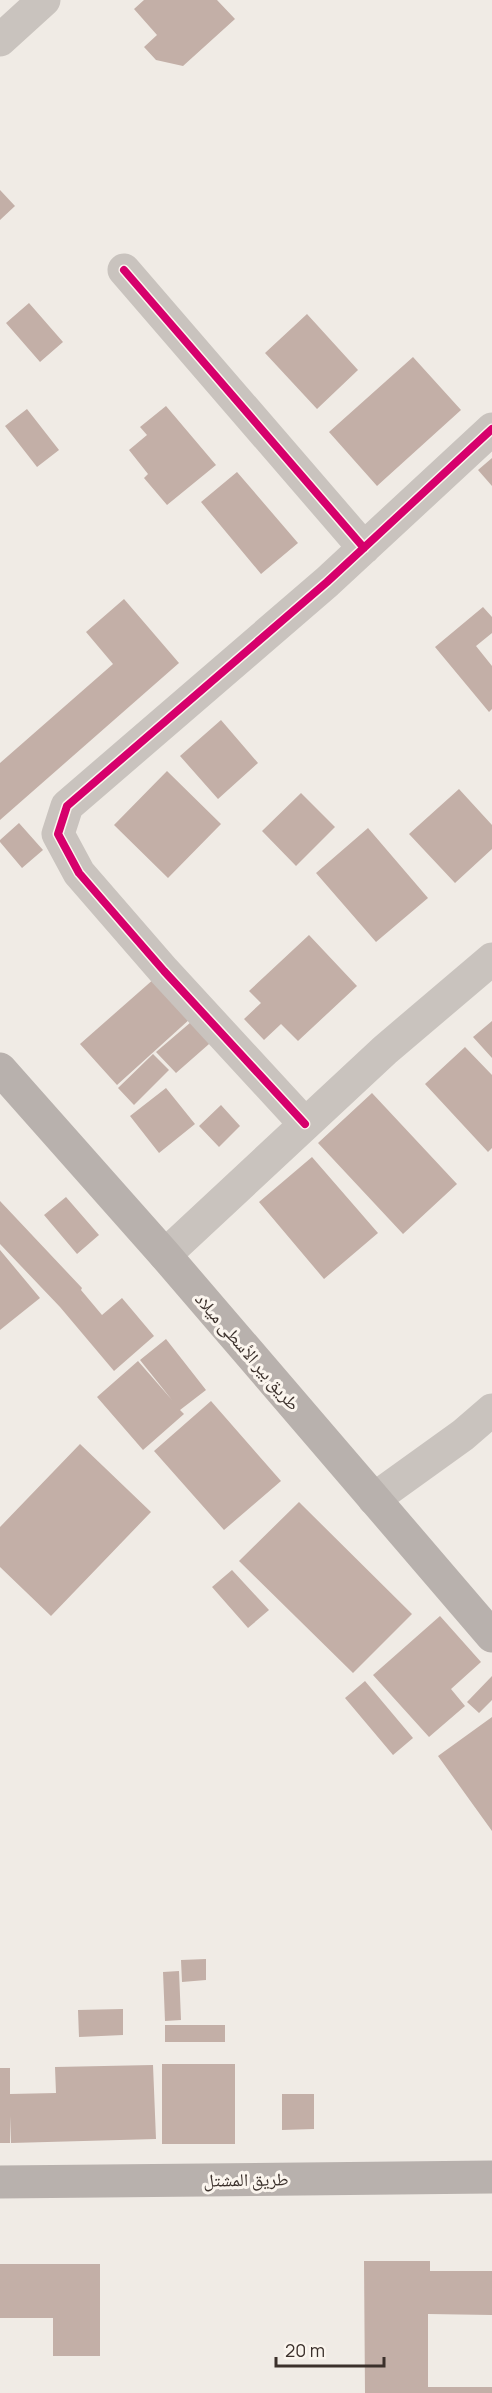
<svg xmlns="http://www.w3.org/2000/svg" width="492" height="2393" font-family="Manrope,'Noto Naskh Arabic',sans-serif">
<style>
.building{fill:#c3afa7}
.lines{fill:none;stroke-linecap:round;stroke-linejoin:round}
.minor{stroke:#c9c3be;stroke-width:33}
.major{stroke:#b8b1ad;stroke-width:33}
.cycleway-casing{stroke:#fbf5ee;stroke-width:11}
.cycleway{stroke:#d6006c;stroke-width:8}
.labels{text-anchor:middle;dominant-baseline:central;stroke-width:6;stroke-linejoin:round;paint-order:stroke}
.street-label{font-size:18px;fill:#3b302b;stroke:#fbf5ee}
</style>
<rect width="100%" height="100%" fill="#f0ebe5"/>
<path class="building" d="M144,0H217L235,19L183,66L156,60L144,47L157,35L134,9Z
M0,190L15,206L0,220Z
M29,303L63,342L40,362L6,323Z
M307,314L358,370L317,409L265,353Z
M413,357L461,410L377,486L329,432Z
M166,406L216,465L167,505L144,478L148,474L129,450L147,435L140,427Z
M27,409L59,450L37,467L5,426Z
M492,458V486L478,470Z
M237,472L298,543L261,574L201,502Z
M124,599L179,663L0,820V763L113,664L86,632Z
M483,607L492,617V633L476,646L492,666V709L489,712L435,647Z
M221,720L258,763L218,799L180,756Z
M167,771L221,824L168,878L114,825Z
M459,789L492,825V849L455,883L409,834Z
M301,793L335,827L296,866L262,831Z
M19,823L43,850L22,868L0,842V840Z
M368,828L428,898L376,942L316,873Z
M309,935L357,986L298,1041L281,1024L264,1040L244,1019L261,1003L249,991Z
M155,978L191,1018L117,1085L80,1044Z
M198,1016L217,1037L176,1073L156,1052Z
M492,1021V1058L473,1037Z
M465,1047L492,1075V1148L488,1152L425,1084Z
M153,1054L169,1070L134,1105L118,1088Z
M166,1088L195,1124L159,1153L130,1116Z
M372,1093L457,1184L403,1234L318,1143Z
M221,1105L240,1126L219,1147L199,1126Z
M312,1157L378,1233L324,1279L259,1202Z
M66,1197L99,1235L77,1254L44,1215Z
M0,1201L82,1288L81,1290L102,1315L122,1298L154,1336L114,1371L60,1307L0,1244Z
M0,1250L40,1298L0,1330Z
M166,1339L206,1390L180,1410L184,1414L143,1450L97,1397L138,1361L172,1400L140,1360Z
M211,1401L281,1481L224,1530L154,1451Z
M80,1444L151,1512L51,1616L0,1567V1527Z
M299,1502L412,1614L353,1673L239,1561Z
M232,1570L269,1610L248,1628L212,1587Z
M440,1616L481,1662L451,1689L465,1706L429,1737L373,1675Z
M492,1676V1700L479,1713L467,1702Z
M365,1681L413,1738L393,1755L345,1698Z
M492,1717V1831L438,1756Z
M206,1959V1980L182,1982L181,1960Z
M179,1971L181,2020L165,2021L163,1972Z
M123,2009V2035L79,2037L78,2010Z
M165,2025H225V2042H165Z
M162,2064H235V2144H162Z
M153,2065L156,2139L11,2143L10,2116V2143H0V2068H10V2094L56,2093L55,2067Z
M282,2094H314V2129L282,2130Z
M364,2261H430V2271H492V2315L428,2314V2387H492V2393H365Z
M0,2264H100V2356H53V2318H0Z"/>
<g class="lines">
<path class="minor" d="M0,40L44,0
M124,270L364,548
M305,1124L164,971L79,873L58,834L67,806L327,582L492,429
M165,1255L385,1050L492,959
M374,1499L463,1435L492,1410"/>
<path class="major" d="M0,1069L165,1255L492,1636
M0,2182L492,2177"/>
<g class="cycleway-casing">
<path id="cycleway" d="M124,270L364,548
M305,1124L164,971L79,873L58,834L67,806L327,582L492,429"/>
</g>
<use href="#cycleway" class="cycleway"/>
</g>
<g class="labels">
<g class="street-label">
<text transform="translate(248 1351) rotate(49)">طريق بير الأسطى ميلاد</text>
<text transform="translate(246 2179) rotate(-1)">طريق المشتل</text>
</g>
</g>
<path d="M276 2357v9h108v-9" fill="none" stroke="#3b302b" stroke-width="3"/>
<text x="285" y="2357" font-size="18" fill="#3b302b" stroke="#fbf5ee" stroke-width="4.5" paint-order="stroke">20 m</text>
</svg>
